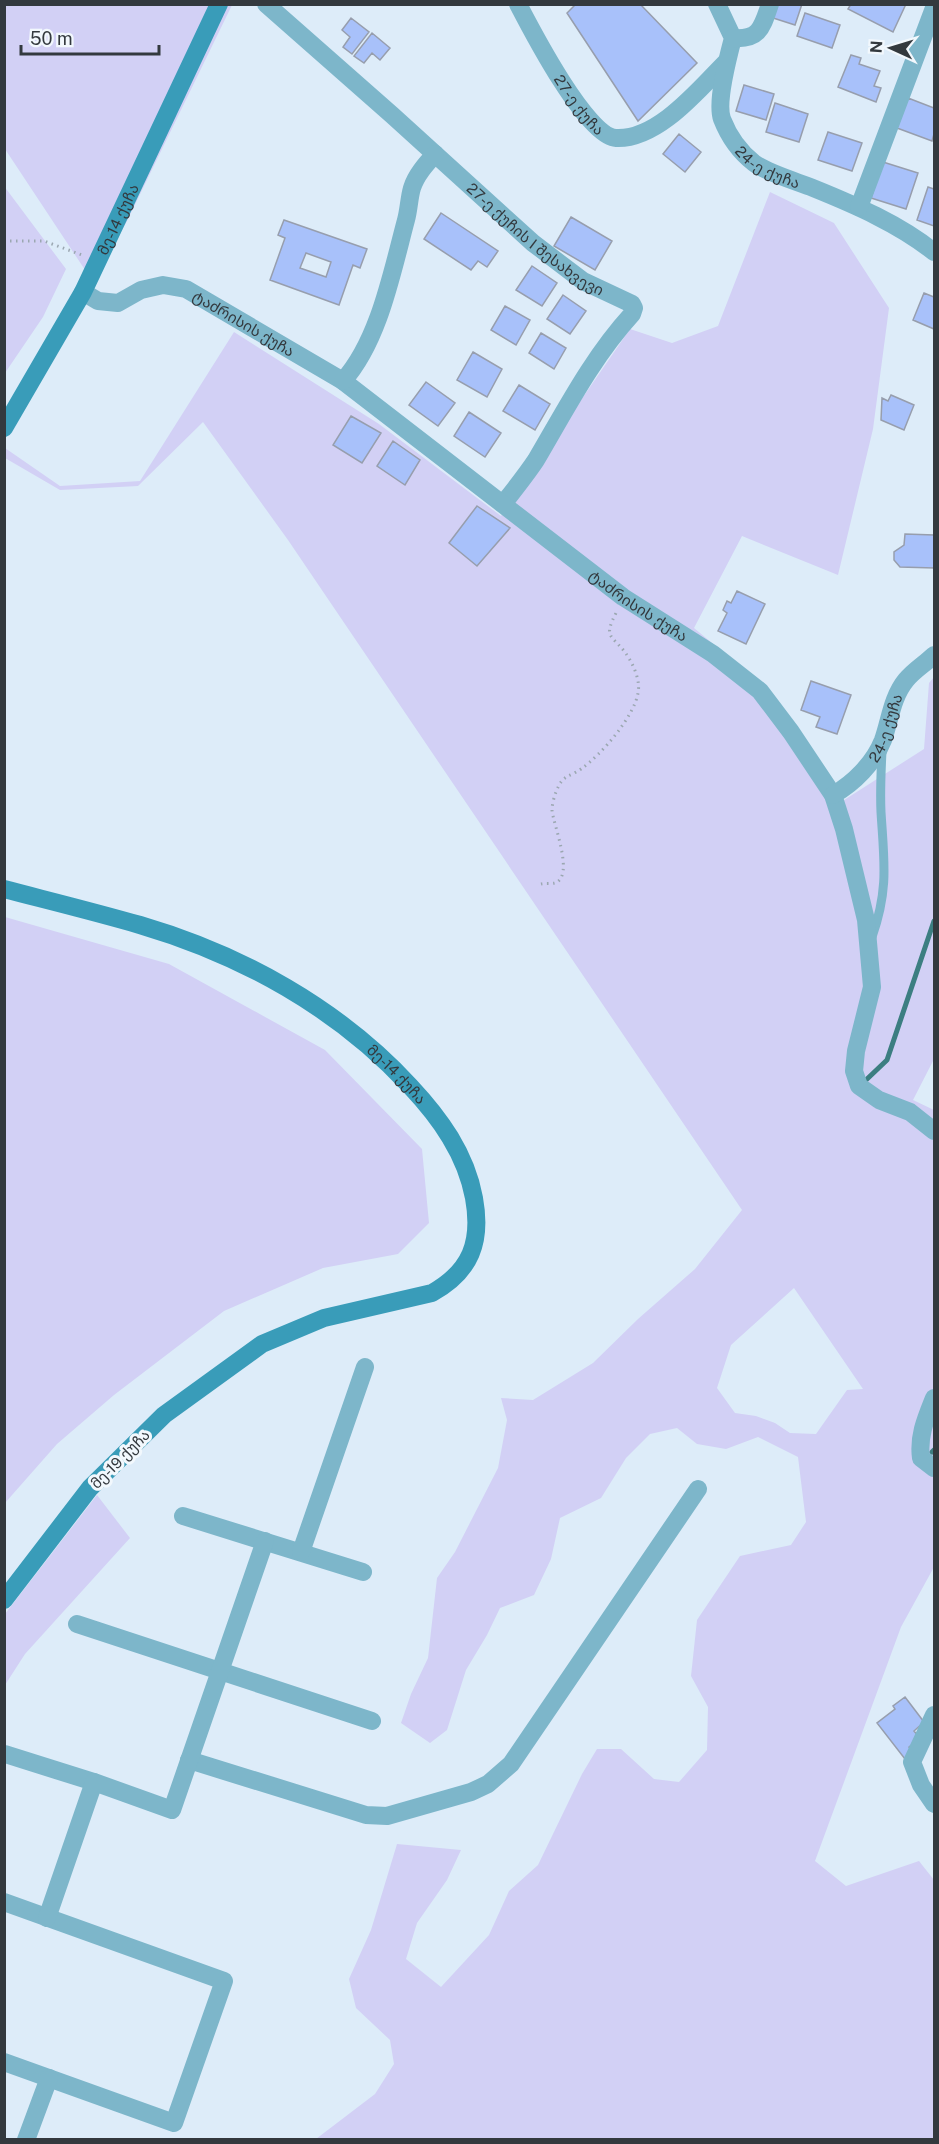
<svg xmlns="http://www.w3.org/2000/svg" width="939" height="2144" font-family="'Public Sans','Noto Sans Georgian',sans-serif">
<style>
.green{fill:#d2d0f5;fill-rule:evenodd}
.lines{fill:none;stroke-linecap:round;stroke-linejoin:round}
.stream{stroke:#3c7e81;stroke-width:5}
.building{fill:#a8c1fa;stroke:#979ead;stroke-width:1.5;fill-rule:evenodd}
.path{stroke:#9ba7b1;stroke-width:3;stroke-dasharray:1.5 4.5;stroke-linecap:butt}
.lane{stroke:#7db6ca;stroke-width:9}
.street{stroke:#7db6ca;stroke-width:18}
.secondary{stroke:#399cb9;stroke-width:18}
.labels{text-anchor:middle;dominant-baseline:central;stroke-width:6;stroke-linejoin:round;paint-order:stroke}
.street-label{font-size:15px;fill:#33393e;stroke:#f2f8fd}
</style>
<rect width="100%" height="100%" fill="#ddecf9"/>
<path class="green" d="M5,5H232L127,221L5,446L93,282L5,149Z
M4,186L66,269L43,317L5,373Z
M770,192L834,223L889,308L873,429L838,575L742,536L694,628L765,687L841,802L924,749L929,683L934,677V1059L913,1100L934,1110V1567L901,1627L815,1861L846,1886L919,1861L934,1880V2139H316L375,2094L394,2064L390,2040L356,2008L349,1979L371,1930L397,1844L461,1850L447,1880L417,1923L406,1959L441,1987L489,1935L509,1891L538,1865L582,1774L597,1749H621L654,1779L679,1782L707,1750L708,1707L691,1676L697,1620L740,1556L791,1545L806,1522L798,1457L758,1437L726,1449L697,1444L677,1428L650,1434L626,1458L601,1498L560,1518L551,1559L534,1595L500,1608L487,1635L466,1670L447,1730L430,1743L401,1723L411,1694L428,1658L437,1578L455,1552L498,1468L507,1420L501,1398L533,1400L593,1363L638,1319L695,1269L742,1210L288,540L203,422L138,486L60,490L5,458V448L60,486L140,481L234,332L379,424L501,516L630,329L672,343L718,326ZM794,1288L863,1389L847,1390L816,1434L790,1433L775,1423L756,1416L735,1413L717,1388L731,1345Z
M5,917L169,964L325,1050L422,1149L429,1223L398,1254L323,1268L224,1311L114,1395L57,1444L5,1503Z
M97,1495L130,1538L25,1654L5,1685V1614Z"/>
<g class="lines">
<path class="stream" d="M866,1080L887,1060L934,921
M932,1452L934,1450"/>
</g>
<path class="building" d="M576,4H640L697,63L638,121L567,13Z
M774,4H802L795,25L770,17Z
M851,4H906L893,32L848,9Z
M805,13L840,25L832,48L797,36Z
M351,18L369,32L352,54L343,47L350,37L342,30Z
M372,33L390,48L380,60L372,53L364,63L354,56Z
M851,55L861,58L859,64L880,71L874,86L881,88L876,102L838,87Z
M744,85L774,94L766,120L736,111Z
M908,98L934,108V134L932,141L897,128Z
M775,103L808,114L799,142L766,132Z
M828,132L862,143L852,171L818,160Z
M679,134L701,152L685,172L663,154Z
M883,162L918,173L906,209L871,198Z
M928,187L934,189V226L917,220Z
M441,213L498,251L487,267L478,261L471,270L424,239Z
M571,217L612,241L595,270L554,246Z
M284,220L367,249L360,268L353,265L339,305L270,280L285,238L278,235ZM306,253L331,262L326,277L300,268Z
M532,266L557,283L542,306L516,290Z
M924,293L934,297V329L913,320Z
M563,295L586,311L570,334L547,319Z
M505,306L530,320L516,345L491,330Z
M541,333L566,348L554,369L529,353Z
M473,352L502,369L487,397L457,380Z
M426,382L455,403L438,426L409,405Z
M519,385L550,404L535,430L503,411Z
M891,395L914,405L904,430L881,420L882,398L888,401Z
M469,412L501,433L485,457L454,436Z
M351,416L381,433L362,463L333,445Z
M393,441L420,460L405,485L377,466Z
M477,506L510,528L477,566L449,543Z
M905,534L934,535V568L900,567L894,560V552L904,545Z
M737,591L765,604L746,644L718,631L727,613L723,610L727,601L731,603Z
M811,681L851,695L837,734L816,727L820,717L801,710Z
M905,1697L924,1722L914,1731L920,1738L909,1747L914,1753L905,1759L877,1723L895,1709L893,1706Z"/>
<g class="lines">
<path class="path" d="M4,241H44L82,255
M541,884C545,883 551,884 555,883C575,876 553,824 552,810C552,805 554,797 556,792C563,774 568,778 581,769C601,755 634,717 638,693C641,680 632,661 624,651C610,634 604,637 616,613"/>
<path class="lane" d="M872,937C889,889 884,861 881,812C880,792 881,771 882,751"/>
<g class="street">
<path id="s1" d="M266,4L392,115L533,243L583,281L632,304L634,308L632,314C592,358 566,409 536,460C526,475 514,490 503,504"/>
<path id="s2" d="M518,4C532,31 587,137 616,138C658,140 699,89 726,62"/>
<path id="s3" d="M717,4L733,38C728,57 716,102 722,119C729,137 740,152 754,163C767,173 798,182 813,188C855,205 899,224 934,252"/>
<path d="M733,38C760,40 762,27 770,4"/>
<path d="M859,207L934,8"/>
<path id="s4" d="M83,292L98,301L118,303L141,290L163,285L186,289L343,381L623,597L713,654L760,691L791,732L833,795L844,829L866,920L872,987L856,1051L854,1071L859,1086L879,1100L910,1112L934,1131"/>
<path d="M343,381C379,341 392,272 406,220C409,209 409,198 412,188C416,175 426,164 435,154"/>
<path id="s5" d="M833,795C854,783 874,763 883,740C890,720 892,697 906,680C914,670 926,663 934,655"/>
<path d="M934,1398C926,1418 918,1436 921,1458L934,1468"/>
<path d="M183,1516L363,1572"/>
<path d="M301,1552L365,1367"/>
<path d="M77,1624L372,1721"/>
<path d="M934,1715L912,1762L921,1785L934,1804"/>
<path d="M5,1754L94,1782"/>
<path d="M189,1760L366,1815L387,1816L471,1792L488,1784L511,1764L698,1489"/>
<path d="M4,1902L224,1981L174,2123L4,2062"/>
<path d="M47,1918L94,1782L172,1810L265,1541"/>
<path d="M26,2140L49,2078"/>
</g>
<g class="secondary">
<path id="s6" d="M4,428L83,292L219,4"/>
<path id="s7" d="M4,889C50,901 95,912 140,925C242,955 338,1008 410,1086C440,1118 466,1154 474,1198C482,1242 471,1271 432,1293L324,1318L262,1344L164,1415L90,1488L4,1600"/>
</g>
</g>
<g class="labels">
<g class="street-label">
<text stroke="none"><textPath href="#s2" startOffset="118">27-ე ქუჩა</textPath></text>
<text stroke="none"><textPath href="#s3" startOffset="189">24-ე ქუჩა</textPath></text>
<text stroke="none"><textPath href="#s6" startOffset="238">მე-14 ქუჩა</textPath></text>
<text stroke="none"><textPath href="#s1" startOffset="358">27-ე ქუჩის I შესახვევი</textPath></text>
<text stroke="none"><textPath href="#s4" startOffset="177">ტაძრისის ქუჩა</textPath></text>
<text stroke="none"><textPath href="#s4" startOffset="663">ტაძრისის ქუჩა</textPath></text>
<text stroke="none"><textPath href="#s5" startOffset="88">24-ე ქუჩა</textPath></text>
<text stroke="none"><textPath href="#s7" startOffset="441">მე-14 ქუჩა</textPath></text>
<text transform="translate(120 1459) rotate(-45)">მე-19 ქუჩა</text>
</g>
</g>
<rect width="939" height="2144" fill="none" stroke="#33393e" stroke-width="12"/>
<g transform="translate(891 48) rotate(274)" stroke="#f2f8fd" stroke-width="4.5" paint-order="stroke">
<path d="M0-4.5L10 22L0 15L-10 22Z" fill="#33393e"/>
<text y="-9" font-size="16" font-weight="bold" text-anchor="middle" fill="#33393e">N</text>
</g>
<path d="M21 45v9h138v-9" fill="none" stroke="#33393e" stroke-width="3"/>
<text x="30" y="45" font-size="18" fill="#33393e" stroke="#f2f8fd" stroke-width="4.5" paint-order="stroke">50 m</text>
</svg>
